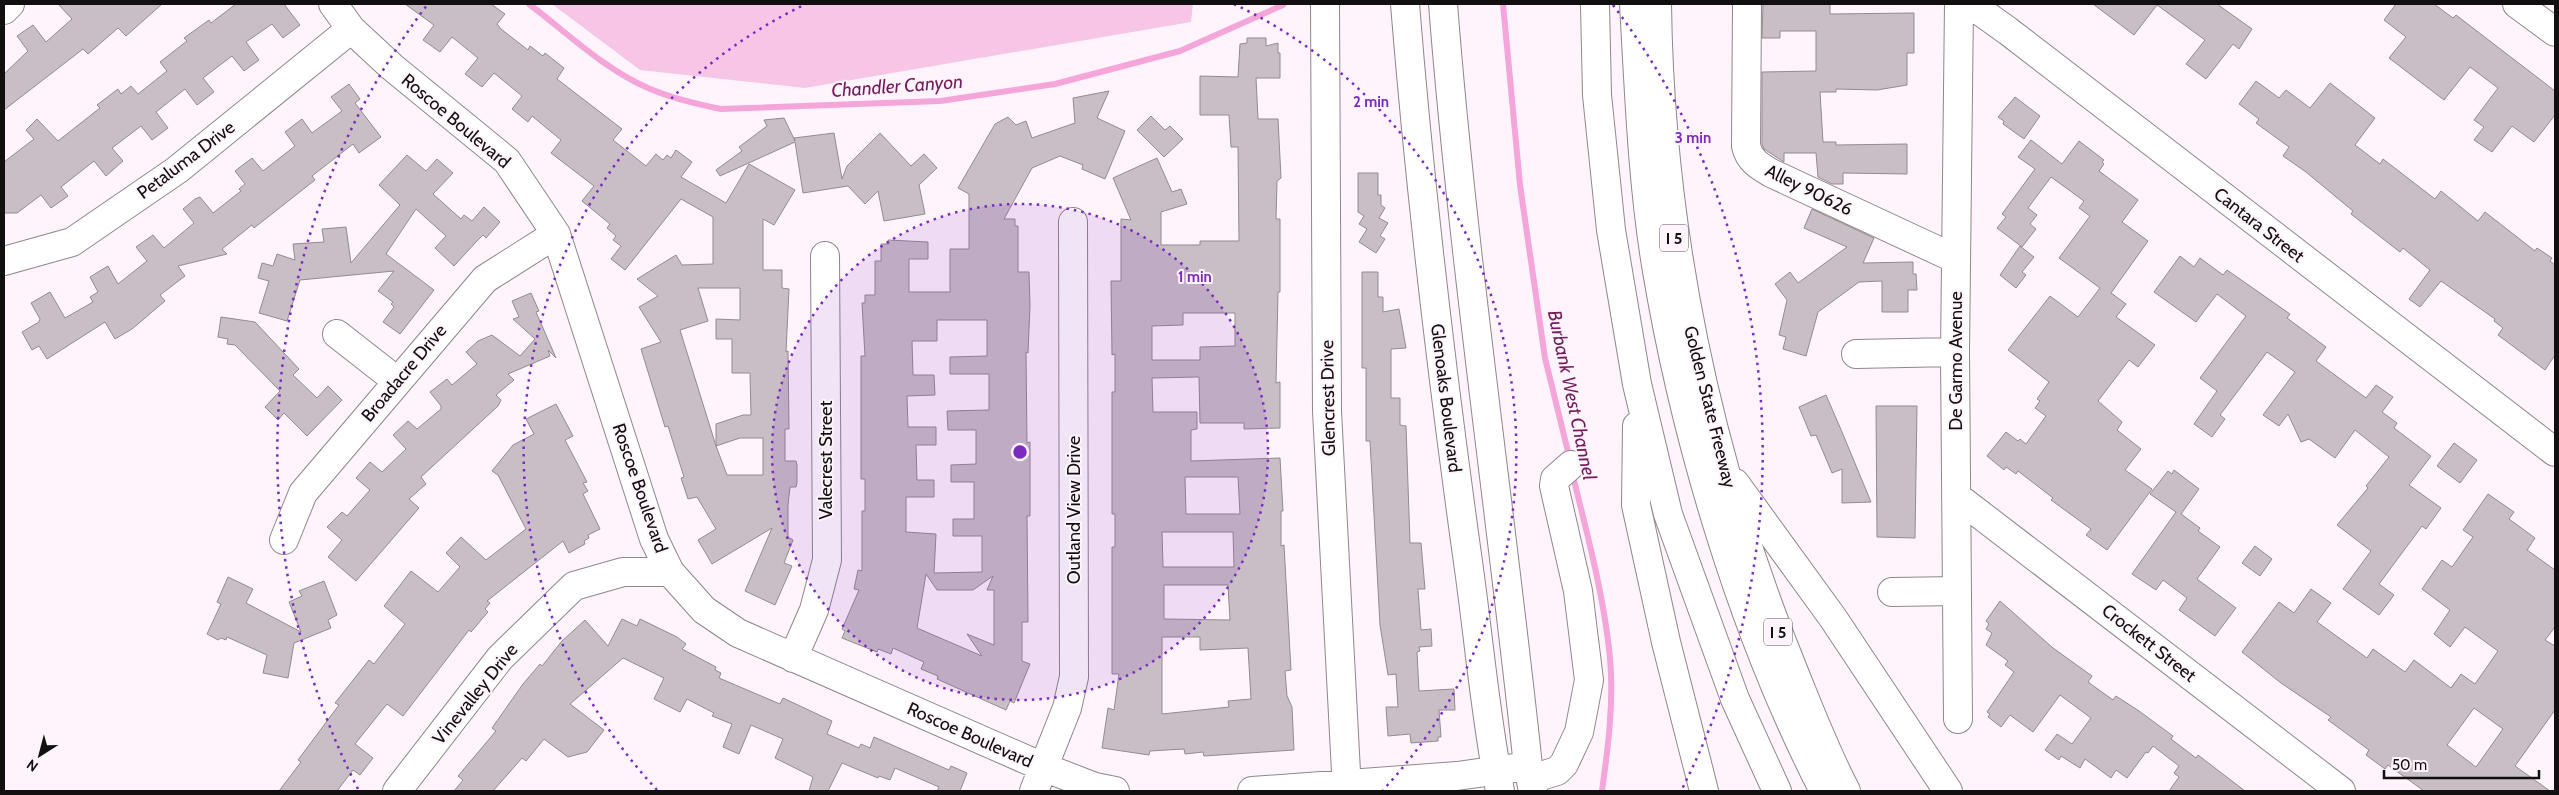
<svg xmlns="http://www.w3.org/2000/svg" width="2559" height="795" font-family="Cabin,sans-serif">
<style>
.grass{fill:#f7c6e6}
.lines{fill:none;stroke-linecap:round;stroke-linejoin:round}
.stream{stroke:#f4a6da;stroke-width:6}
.building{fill:#c9bec5;stroke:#948a91;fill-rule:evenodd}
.minor-casing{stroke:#90868c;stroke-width:30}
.major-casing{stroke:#90868c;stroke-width:30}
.highway-casing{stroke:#90868c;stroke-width:30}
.minor{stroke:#fff;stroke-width:28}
.major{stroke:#fff;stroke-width:28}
.highway{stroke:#fff;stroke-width:28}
.ring{fill:none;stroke:#7b2cbf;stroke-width:2.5;stroke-dasharray:2.5 5}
.labels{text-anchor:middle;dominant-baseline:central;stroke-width:4;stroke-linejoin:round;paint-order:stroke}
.shield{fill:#fff4fb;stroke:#595457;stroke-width:1}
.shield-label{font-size:16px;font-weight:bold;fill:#120f11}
.street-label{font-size:18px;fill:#120f11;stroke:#fff4fb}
.water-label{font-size:19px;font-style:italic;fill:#741b5e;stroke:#fff4fb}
.centre{fill:#7b2cbf;stroke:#fff4fb;stroke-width:2.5}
.ring-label{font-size:15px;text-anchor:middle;font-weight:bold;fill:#7b2cbf;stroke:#fff4fb;stroke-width:4;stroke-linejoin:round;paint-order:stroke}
</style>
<rect width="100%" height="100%" fill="#fff4fb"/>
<path class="grass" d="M552,4H1193L1191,22L805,88L640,70Z"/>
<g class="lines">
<path class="stream" d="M529,4C566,32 604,69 648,88C671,98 696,104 721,109L940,101L1055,84L1180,51L1283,5
M1503,4L1520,185L1545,358L1570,460
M1572,472C1587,534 1604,595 1610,658C1614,702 1608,748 1602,791"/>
</g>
<path class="building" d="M58,4H162L126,36L118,28L88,54L83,49L4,110V74L28,51L17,36L33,25L46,42L72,19Z
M236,4H284L300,25L283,38L272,24L246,42L259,60L244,71L232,56L203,78L214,92L197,105L185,89L156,112L168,128L152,140L141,126L112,148L123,161L106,176L94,161L61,187L68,196L51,208L41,195L17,213H4V162L34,139L26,130L37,119L58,141L100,108L97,105L118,89L121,94L131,86L138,94L167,71L160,62L187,41L184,38L209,20L211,23Z
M405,4H491L505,14L497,24L501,29L528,50L530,46L543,56L545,53L564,68L557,79L622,129L613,140L646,166L656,154L663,160L667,155L671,158L676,150L692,162L681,177L726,203L749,164L795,190L774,225L763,219V270H782V288L789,289L786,352L788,351L789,429H785V461H796L797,465V483L796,487H790L788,505V537L793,540L784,563L792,566L775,605L745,591L772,528L712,564L698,540L716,529L697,497L688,499L681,478L684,477L668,426L665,427L641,349L661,342L639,307L658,296L637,279L676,255L682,265L713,264V217L681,199L625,270L611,259L621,246L613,240L616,236L607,228L610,224L582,201L594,186L551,153L561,140L532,116L528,122L512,109L522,96L494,73L482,87L465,74L478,58L452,37L440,52L423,40L434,25ZM698,288H740V320L716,319V339H732V373H750L751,415H743L716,424V446L680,330L708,321ZM740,438H763V475H727L716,446Z
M1763,4H1830V14L1914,13V53H1907V85L1877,90L1836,89V92H1820L1823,142H1836V145L1907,144V174L1843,173V184H1832L1818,177L1816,153H1784V162L1764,149L1762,144V72L1816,71V31H1780V38H1762Z
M2093,4H2217L2252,29L2239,49L2233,44L2206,79L2186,64L2205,40L2157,5L2134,35Z
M2396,4H2434L2453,18L2456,15L2555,91V115L2534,142L2512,126L2492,152L2474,140L2484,127L2474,120L2498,88L2470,67L2444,100L2389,58L2406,37L2384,20Z
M1247,38H1266V46L1278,43V53H1280V78H1256L1258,119H1278L1281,178L1277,181L1276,219H1280V292H1278L1276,383L1280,382V428L1244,429V423H1200L1199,377L1152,378L1153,412H1197V429L1191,430V461L1280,458L1283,511H1281V546L1284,545L1291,670L1285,671L1287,696L1292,707L1294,750L1204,756L1203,752L1185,754L1184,749L1150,751L1149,755L1102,748L1108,708L1114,710L1119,674H1112V547H1115V514H1112V392H1115V354L1112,355L1111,281H1121V219L1131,220L1113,178L1157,158L1172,192L1181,189L1187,204L1161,212V245H1200V241H1239L1238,147H1231L1229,115H1200V76L1238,77L1240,44L1247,43ZM1183,313H1235V346L1200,347V360H1152V326L1183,325ZM1185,477H1238L1240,514H1186ZM1162,532H1233L1234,567H1163ZM1164,585H1228L1230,620L1164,619ZM1162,637H1200V650L1248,648L1251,699L1228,701L1229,707L1162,714Z
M2256,81L2279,98L2286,90L2310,108L2330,83L2375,118L2355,145L2380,164L2383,159L2435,199L2441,191L2478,221L2485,212L2535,251L2537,248L2552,258L2550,261L2555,265V355L2545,370L2498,335L2503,328L2494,321L2495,319L2441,281L2420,307L2409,299L2430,270L2403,248L2400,252L2351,214L2353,211L2306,172L2283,156L2289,147L2256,123L2259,119L2239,104Z
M349,84L360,99L355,103L381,137L359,153L353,144L312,176L315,180L254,228L252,225L222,249L227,254L178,266L185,276L160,295L165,301L132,329L115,339L105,322L47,359L39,346L32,350L22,332L39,322L40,319L31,303L50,292L65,318L93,302L90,297L98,292L90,277L108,266L118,284L147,261L136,247L153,235L164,248L194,223L183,209L195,199L200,197L213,213L241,191L239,189L245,184L235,171L252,158L263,171L295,146L285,132L302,119L312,133L342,111L331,97Z
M1109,91L1097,118L1125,131L1105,179L1082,169L1083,165L1060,156L1032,168L1004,219H1015V226H1018V272H1029L1030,306L1028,353L1026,352L1027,443L1030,442V516H1027L1028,622H1022V661L1030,664L1014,703L1010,701L1006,710L937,679L938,676L921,669L924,662L893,648L891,654L878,649L877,652L842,638L845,631L842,629L859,590L854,589L858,570L862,571V511H865V479H861V356H865L862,303H865V295H875V261H881V244H889L888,240L928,242V259H909V292H950V249H969V194L958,188L995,124L1008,117L1016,125L1026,121L1032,138L1075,123L1073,98ZM937,320H987V356L950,357V374H989V410L947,411L948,430H976V464L951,465V482H974V519H953V536H982V572L934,573L936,534L906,532V497H934V480H917L916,445H936V427H908L907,396L935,395L934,375H913L912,341H937ZM926,574L937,590H973L993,576L987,590H994V645L967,634L982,656L917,628Z
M2015,97L2040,116L2024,139L2003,124L2004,121L1998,117Z
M1151,116L1165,130L1170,126L1183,139L1164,157L1137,130Z
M784,118L795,141L794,138L834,133L842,179L847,166L880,133L911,166L924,154L937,168L919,185L925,214L884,221L878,191L865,204L848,186L803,193L795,142L720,176L716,170L742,151L739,147L767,126L764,120Z
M2031,140L2062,164L2079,141L2104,160L2102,162L2104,164L2099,171L2138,200L2122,222L2148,241L2111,293L2126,304L2116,317L2155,345L2138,367L2129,360L2098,401L2122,422L2117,430L2141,449L2125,470L2152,489L2107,550L2086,535L2091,529L2051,500L2053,498L2018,471L2016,474L2006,467L2004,470L1987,456L2006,432L2018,441L2020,439L2026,444L2046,416L2035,408L2040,401L2037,399L2049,382L2008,350L2050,296L2078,317L2100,288L2059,258L2090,216L2079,208L2084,201L2051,177L2028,208L2037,215L2030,224L2036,229L2022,247L1997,228L2006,217L2002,214L2035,169L2018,157Z
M407,155L426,171L437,159L453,173L433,194L461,219L464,215L472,221L484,207L500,222L486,238L483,235L476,242L454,266L435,248L446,236L416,209L386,254L434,290L400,334L383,322L394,307L391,304L393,302L378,291L394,271L300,280L287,321L259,313L269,281L258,278L262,263L273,266L277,254L295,260L293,244L324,242L322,229L346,227L351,263L400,205L379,185Z
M1358,173H1378V195H1381V205L1385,208L1379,218L1388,223L1380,236L1385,239L1376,253L1359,242L1367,229L1359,224L1364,216L1358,212Z
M1812,209L1874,238L1863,263L1913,262V274H1916L1917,290H1908V312H1882V281L1859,282L1818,312L1806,356L1783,349L1786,337L1779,335L1787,300L1775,284L1790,272L1798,283L1847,247L1804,228Z
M2020,246L2034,257L2022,272L2026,275L2016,288L2000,275Z
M2180,256L2194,267L2200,258L2223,275L2227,270L2290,314L2287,318L2326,347L2316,361L2366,398L2376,385L2393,397L2382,412L2397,423L2394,428L2431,456L2409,485L2441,508L2426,529L2422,526L2379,584L2394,595L2379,615L2343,589L2371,551L2337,525L2368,488L2366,486L2389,457L2355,430L2335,458L2309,439L2301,442L2288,414L2279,426L2263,415L2295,372L2267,352L2220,415L2225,419L2212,437L2194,424L2217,391L2200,378L2246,316L2217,294L2196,322L2154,292Z
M1362,272H1378V297H1383V312L1399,309L1401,320L1406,348L1391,349V398H1400V425L1406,426L1410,543H1421L1425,589H1418L1421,630L1431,629L1432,646L1419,647L1420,651L1417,652L1419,691L1454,689L1455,710H1439L1441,737H1438V741L1411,743L1410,734L1388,736L1386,707H1398L1396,674L1388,675L1380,625L1370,441H1366V368H1362Z
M531,293L539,311L536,312L556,358L548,350L550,356L508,374L514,380L496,395L501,400L498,406L421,477L426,484L409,499L419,508L356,581L328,557L342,540L327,527L342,512L347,516L370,490L356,478L370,462L382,472L406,449L393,435L408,421L417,429L441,409V406L430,392L447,379L452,385L477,364L466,352L478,341L492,335L520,356L535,339L513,319L519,317L512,301Z
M221,317L255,322L299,369L293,375L317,398L328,386L342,400L307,436L284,413L278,420L265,407L280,391L235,345L227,344L228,339L218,337Z
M1826,395L1842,432L1871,502L1842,503V469L1832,473L1816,435L1811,436L1799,407Z
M556,404L573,436L565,440L587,482L583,483L588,491L583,494L600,529L588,535L589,538L584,541L585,544L569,553L563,541L487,601L490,603L485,609L488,612L471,632L469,630L403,716L387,704L355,744L373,758L360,775L353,770L337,791H279L301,762L298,760L339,705L335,703L369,660L374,664L405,624L384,606L411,571L438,592L460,567L446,553L461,537L486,560L526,529L498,475L492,471L513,445L534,434L526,419Z
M1876,406H1917L1915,538L1877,537Z
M2454,443L2477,460L2460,483L2437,466Z
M2174,470L2199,489L2181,514L2200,528L2198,531L2220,547L2197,579L2236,608L2215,636L2179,610L2187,598L2163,580L2156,590L2132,574L2176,512L2150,494L2168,471L2172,474Z
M2488,494L2514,512L2509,519L2535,538L2527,550L2555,570V627L2545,640L2555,646V710L2515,766L2550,791H2424L2388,765L2385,769L2366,755L2369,750L2328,720L2331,717L2281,683L2242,652L2279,602L2294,613L2311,589L2331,603L2317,622L2367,658L2373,649L2405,672L2414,660L2451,688L2461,674L2475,684L2498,651L2465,627L2450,647L2434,634L2450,610L2422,589L2442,560L2452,567L2473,537L2463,530ZM2474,708L2503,729L2476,767L2447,745Z
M2255,546L2272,559L2260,576L2242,563Z
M228,577L253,589L246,603L301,632L289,602L302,596L299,591L324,581L337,615L328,620L331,628L294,643L288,678L263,673L267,655L227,637L226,640L221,638L218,640L207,634L221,604L217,602Z
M2000,601L2053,648L2092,676L2088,682L2113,700L2116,696L2139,711L2173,736L2171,739L2196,758L2198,755L2245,791H2169L2179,777L2174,773L2179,766L2153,746L2148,753L2146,752L2127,778L2116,770L2111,778L2085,759L2080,768L2061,756L2059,760L2045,750L2057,734L2072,744L2091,718L2060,695L2033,732L2010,715L2001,727L1988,717L1990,714L1987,712L2014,672L2005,665L2008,661L1986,645L1992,633L1986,629L1989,624L1986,621Z
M622,619L637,626L640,619L677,637L686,644L682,649L716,667L715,670L721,673L719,678L780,704L783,698L832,721L827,734L859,748L861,744L870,748L874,737L949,770L951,766L967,773L960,791H937L939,787L895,768L890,780L879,776L878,778L842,763L828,791H809L813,777L775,758L783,739L751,725L739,754L723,747L732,724L712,716L714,713L687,699L680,712L654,699L664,678L623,658L570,704L604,730L587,752L568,757L544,739L526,761L522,758L493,791H454L463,780L458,776L496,731L492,728L523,684L540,664L542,666L562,641L585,620L608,646Z"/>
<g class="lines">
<g class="minor-casing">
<path id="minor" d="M333,4L351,29L392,67L507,161L556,234L654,539L670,572L704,610L738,633L1043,767L1095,787L1115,791
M1325,4L1327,411L1347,791
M1747,4L1746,146C1749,160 1759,166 1771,173L1956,259
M2517,4L2555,32
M1959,7L1980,11L2008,31L2555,452
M4,10L10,4
M4,261L72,242L177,170L351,29
M337,334L397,381
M1856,354L1955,352
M1956,496L2341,791
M284,540L303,493L485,279L556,234
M1892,592L1957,591
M793,658L814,610L827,560L825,256
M1958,719L1955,352L1959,4
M1531,779L1557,771L1564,764L1579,732L1589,680L1578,591L1554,486L1555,479L1571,465
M397,791L500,658L574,586L623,572H670
M1034,791L1067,708L1074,677L1073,222
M1252,791L1457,776L1528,766"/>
</g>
<g class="major-casing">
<path id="major" d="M1405,4C1420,191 1442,376 1468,562C1479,639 1485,715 1500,791
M1443,4C1463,259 1501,512 1528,766L1533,791"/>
</g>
<g class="highway-casing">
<path id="highway" d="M1595,4L1597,95L1611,230L1637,384L1668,514L1735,699L1777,791
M1634,4C1639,91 1642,179 1656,265C1685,440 1743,634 1824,791
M1657,4C1660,231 1707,457 1792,667C1809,709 1825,751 1846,791
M1637,426L1636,505L1666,642L1704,791
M1735,483L1833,618L1948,791"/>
</g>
<use href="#minor" class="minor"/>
<use href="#major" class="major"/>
<use href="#highway" class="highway"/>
</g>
<circle cx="1020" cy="452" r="248" fill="#7b2cbf" fill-opacity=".12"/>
<g class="ring">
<circle cx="1020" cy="452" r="248"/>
<path d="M657 790A496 496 0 0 1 806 4M1234 4A496 496 0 0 1 1383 790"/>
<path d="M358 789A743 743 0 0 1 427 5M1613 5A743 743 0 0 1 1682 789"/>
</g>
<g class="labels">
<g class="shield">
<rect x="1660" y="224.5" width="28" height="27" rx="4"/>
<rect x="1764" y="618.5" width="28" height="27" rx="4"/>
</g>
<g class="shield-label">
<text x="1674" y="238">I 5</text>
<text x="1778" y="632">I 5</text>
</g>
<g class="street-label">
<text transform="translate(456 121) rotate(40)">Roscoe Boulevard</text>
<text transform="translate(186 160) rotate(-37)">Petaluma Drive</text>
<text transform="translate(1809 190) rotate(26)">Alley 90626</text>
<text transform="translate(2259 225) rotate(38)">Cantara Street</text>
<text transform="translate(1956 361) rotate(-90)">De Garmo Avenue</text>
<text transform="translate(404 373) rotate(-50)">Broadacre Drive</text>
<text transform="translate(1328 398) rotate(-91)">Glencrest Drive</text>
<text transform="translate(1446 398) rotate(83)">Glenoaks Boulevard</text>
<text transform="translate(1710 407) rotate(76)">Golden State Freeway</text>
<text transform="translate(826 460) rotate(-90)">Valecrest Street</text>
<text transform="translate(640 488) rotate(71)">Roscoe Boulevard</text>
<text transform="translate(1074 510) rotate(-90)">Outland View Drive</text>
<text transform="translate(2149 643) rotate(38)">Crockett Street</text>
<text transform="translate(475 694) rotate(-51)">Vinevalley Drive</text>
<text transform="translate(970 735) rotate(24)">Roscoe Boulevard</text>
</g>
<g class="water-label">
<text transform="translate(897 86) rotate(-4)">Chandler Canyon</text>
<text transform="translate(1572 395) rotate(78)">Burbank West Channel</text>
</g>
</g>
<circle cx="1020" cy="452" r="8" class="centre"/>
<g class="ring-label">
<text x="1371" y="107">2 min</text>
<text x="1693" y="143">3 min</text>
<text x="1195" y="282">1 min</text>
</g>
<rect width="2559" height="795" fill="none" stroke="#120f11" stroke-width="10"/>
<g transform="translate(40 755) rotate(216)" stroke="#fff4fb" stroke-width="4" paint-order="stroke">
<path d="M0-4L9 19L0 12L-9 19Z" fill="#120f11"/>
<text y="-8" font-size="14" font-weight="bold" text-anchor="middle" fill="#120f11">N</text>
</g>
<path d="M2384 770v8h155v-8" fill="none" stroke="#120f11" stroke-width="2.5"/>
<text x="2392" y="770" font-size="15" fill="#120f11" stroke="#fff4fb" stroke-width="4" paint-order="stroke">50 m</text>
</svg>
